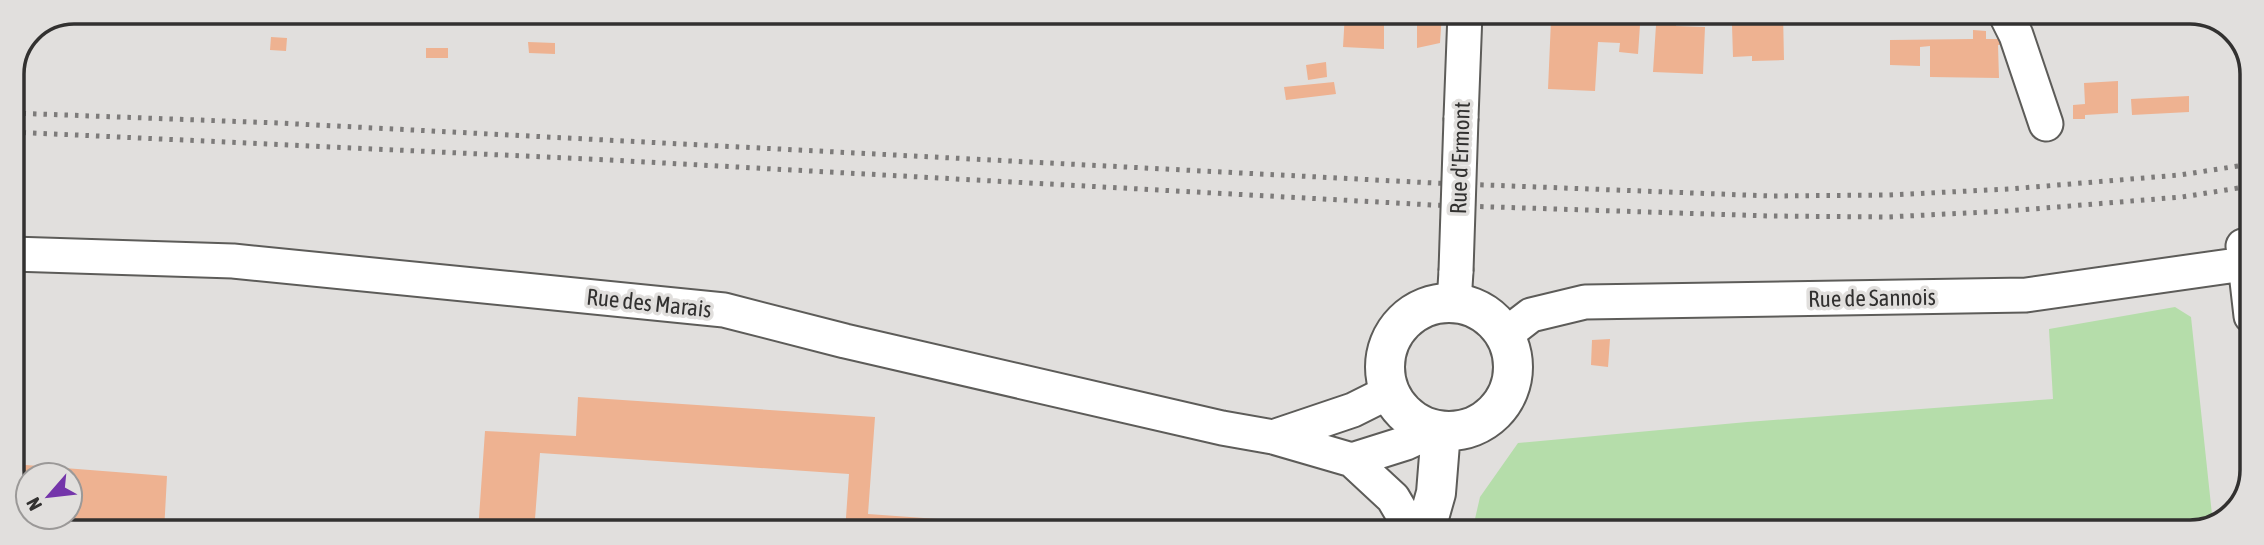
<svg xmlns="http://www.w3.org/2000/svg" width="2264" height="545" font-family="'Asap Condensed',sans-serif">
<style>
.green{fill:#b5ddaa}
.building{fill:#eeb291}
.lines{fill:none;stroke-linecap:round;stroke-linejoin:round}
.street-casing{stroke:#5d5c59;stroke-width:37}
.secondary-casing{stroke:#5d5c59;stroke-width:42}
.street{stroke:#fff;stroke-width:33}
.secondary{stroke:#fff;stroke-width:38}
.rail{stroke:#7d7b7a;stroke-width:5;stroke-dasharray:3.5 7;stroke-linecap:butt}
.street-bridge-casing{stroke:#5d5c59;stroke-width:37;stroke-linecap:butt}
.street-bridge{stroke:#fff;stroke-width:33}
.labels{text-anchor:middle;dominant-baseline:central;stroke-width:7;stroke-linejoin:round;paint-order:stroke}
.street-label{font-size:23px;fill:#323130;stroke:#e1dfdd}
.rim{fill:none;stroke:#323130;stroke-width:3.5}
</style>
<rect width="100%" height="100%" fill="#e1dfdd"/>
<path class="green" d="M2175,307L2191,317L2213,524L2190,533L1472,532L1480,497L1518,443L1747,422L2053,399L2049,329Z"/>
<path class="building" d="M1345,13H1442L1440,43L1417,48V24L1392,23V17H1384V49L1343,47Z
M1518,13H1583L1582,21L1640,25L1638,54L1619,52L1620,43L1598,42L1595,91L1548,89L1551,20L1518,18Z
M1642,13H1676V26L1705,27L1703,74L1653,72L1656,25H1642Z
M1752,13H1783L1784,60L1752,61V56L1733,57L1732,25L1750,24L1749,15Z
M1900,13H1952V19L1900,20Z
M1973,30L1986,31V39H2004L2007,44L1998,45L1999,78L1930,77V46L1920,47V66L1890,65V40L1973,39Z
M271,37L287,38L286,51L270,50Z
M528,42L555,43V54L529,53Z
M426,48H448V58H426Z
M1326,62L1327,77L1308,80L1306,65Z
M2118,81V113L2085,115V119H2073V105L2085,104L2084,83Z
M1334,82L1336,94L1286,100L1284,87Z
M2189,96V112L2132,115L2131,99Z
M1610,339L1608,367L1591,365L1592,340Z
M578,397L875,417L868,514L1093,530V532H845L849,474L540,453L534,532H478L485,431L576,436Z
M13,464L167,476L164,532L47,523L37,517H70V475H28V512L13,479Z"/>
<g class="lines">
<g class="street-casing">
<path id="street" d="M2005,13L2016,35L2046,124
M1461,118L1465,13
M2243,246L2251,316
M12,254L233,261L724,310L845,341L1222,428L1273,437L1352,460L1393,498L1413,532
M1454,303L1456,271
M1505,335L1531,315L1585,302L2026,295L2251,263
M1273,437L1353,410L1389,392
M1352,460L1406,443L1434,430"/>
</g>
<g class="secondary-casing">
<path id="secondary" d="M1385 367a64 64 0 1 1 128 0a64 64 0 1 1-128 0Z
M1425,532L1436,493L1441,431"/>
</g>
<use href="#street" class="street"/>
<use href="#secondary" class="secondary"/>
<path class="rail" d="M12,113L278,123L1434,183L1771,196L1889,195L2009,189L2180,175L2251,164
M12,132L609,160L1433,205L1770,216L1887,217L2007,211L2182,197L2251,186"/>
<g class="street-bridge-casing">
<path id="street-bridge" d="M1456,271L1461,118"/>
</g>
<use href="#street-bridge" class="street-bridge"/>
</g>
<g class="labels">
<g class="street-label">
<text transform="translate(1460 158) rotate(-88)">Rue d'Ermont</text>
<text transform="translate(1872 298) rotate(-1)">Rue de Sannois</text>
<text transform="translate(649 303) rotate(6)">Rue des Marais</text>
</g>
</g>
<path d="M0 0H2264V545H0ZM74 24H2190A50 50 0 0 1 2240 74V470A50 50 0 0 1 2190 520H74A50 50 0 0 1 24 470V74A50 50 0 0 1 74 24Z" fill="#e1dfdd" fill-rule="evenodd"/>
<path class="rim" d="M74 24H2190A50 50 0 0 1 2240 74V470A50 50 0 0 1 2190 520H74A50 50 0 0 1 24 470V74A50 50 0 0 1 74 24Z"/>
<g transform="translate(49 496) rotate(242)"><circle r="33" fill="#e1dfdd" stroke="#9b9998" stroke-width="2"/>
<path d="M0-5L12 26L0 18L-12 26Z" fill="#7435aa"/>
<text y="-10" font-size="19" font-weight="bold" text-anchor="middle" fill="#323130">N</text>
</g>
</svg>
